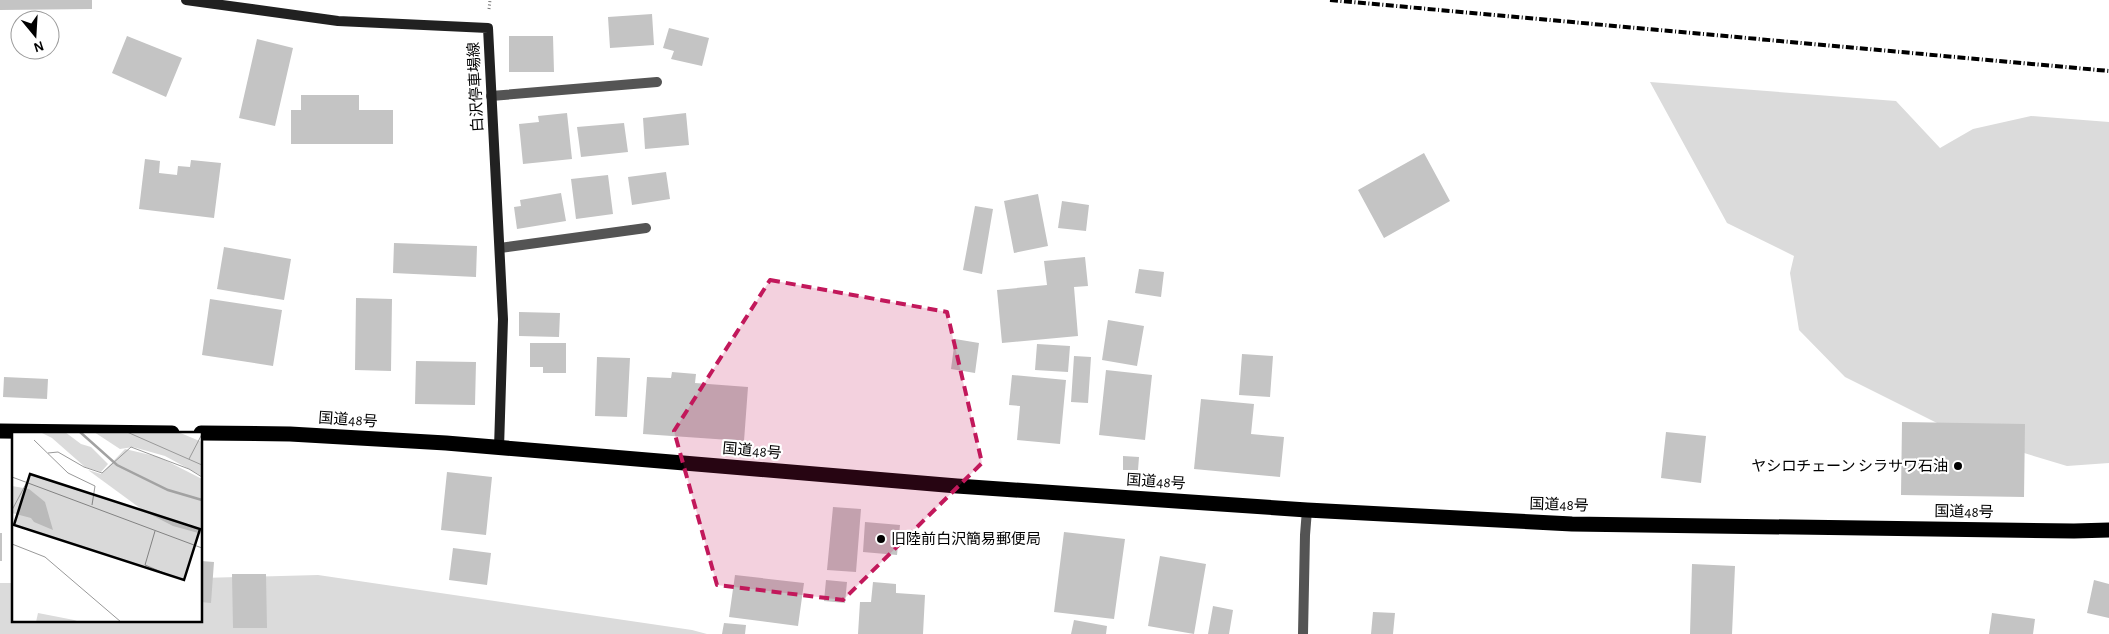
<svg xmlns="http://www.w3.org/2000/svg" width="2109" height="634" font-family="'Alegreya Sans','Noto Sans JP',sans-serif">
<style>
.green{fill:#dbdbdb}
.building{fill:#c4c4c4}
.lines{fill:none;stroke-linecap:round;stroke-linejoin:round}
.path{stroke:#767676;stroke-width:3;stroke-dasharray:1 2.5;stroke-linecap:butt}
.street{stroke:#545454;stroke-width:10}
.secondary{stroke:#212121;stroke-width:10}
.highway{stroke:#000;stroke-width:15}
.rail{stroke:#000;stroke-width:4;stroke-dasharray:8 2.5 1 2.5;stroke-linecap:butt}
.marked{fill:#c2185b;fill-opacity:0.2;stroke:#c2185b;stroke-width:4;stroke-dasharray:10 6;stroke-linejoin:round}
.poi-dot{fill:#000;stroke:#fff;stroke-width:2}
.labels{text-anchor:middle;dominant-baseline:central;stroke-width:4.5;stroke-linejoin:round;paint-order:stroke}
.street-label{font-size:15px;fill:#000;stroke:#fff}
.poi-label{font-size:15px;fill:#000;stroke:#fff;text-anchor:end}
.inset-river{fill:none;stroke:#a2a2a2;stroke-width:2.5}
.inset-road{fill:none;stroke:#999;stroke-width:1}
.view{fill:#000;fill-opacity:0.15;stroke:#000;stroke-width:2.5}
.inset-edge{fill:none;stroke:#000;stroke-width:2.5}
</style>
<rect width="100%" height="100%" fill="#fff"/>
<path class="green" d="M1650,82L1896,101L1940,148L1973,129L2031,116L2109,122V463L2067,466L1955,432L1845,377L1799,330L1790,273L1794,256L1727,223Z
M318,575L692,630L707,634H0V583H14V620H201V578Z"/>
<path class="building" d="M0,0H92V9L0,10Z
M652,14L654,45L610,48L608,17Z
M669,28L709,38L702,66L671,59L674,51L663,48Z
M127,36L182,58L166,97L112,73Z
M509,36H553L554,72H509Z
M257,39L293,48L275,126L239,118Z
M301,95H359V110H393V144H291V110H301Z
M567,113L572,159L523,164L519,124L539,122L538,116Z
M686,113L689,145L645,149L643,118Z
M624,123L628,152L581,157L577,127Z
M1424,153L1450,201L1384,238L1358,190Z
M145,159L160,161L159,173L177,175L178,166L190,167L191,160L221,163L214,218L139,209Z
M666,172L670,199L632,205L628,177Z
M608,175L613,214L576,219L571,179Z
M561,193L566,221L517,229L514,207L521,206L520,200Z
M1038,194L1048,246L1014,253L1004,201Z
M1062,201L1089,205L1086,231L1058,228Z
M975,206L993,209L982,274L963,270Z
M394,243L477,246L476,277L393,273Z
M224,247L291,259L284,300L217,289Z
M1085,257L1088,286L1074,287L1078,336L1002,343L997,290L1047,285L1044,261Z
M1139,269L1164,272L1161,297L1135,293Z
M356,298L392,299L391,371L355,370Z
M210,299L282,310L273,366L202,355Z
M519,312L560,313L559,337L519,336Z
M1108,320L1144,326L1137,366L1102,360Z
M955,339L979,343L975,373L951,369Z
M530,343H566V373H543V367H530Z
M1037,344L1070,346L1068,372L1035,370Z
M1242,354L1273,356L1270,397L1239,395Z
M1074,356L1091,357L1088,403L1071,402Z
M597,357L630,358L627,417L595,416Z
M416,361L476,362L475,405L415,404Z
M1106,370L1152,375L1145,440L1099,435Z
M672,372L696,374L695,383L748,387L744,441L643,434L647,377L671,378Z
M1012,375L1066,380L1060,444L1017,440L1020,406L1009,405Z
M4,377L48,379L47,399L3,397Z
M1201,399L1254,404L1251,434L1284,437L1280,477L1194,469Z
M1902,422L2025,424L2024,497L1901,495Z
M1666,432L1706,436L1701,483L1661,478Z
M1123,456L1139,457L1138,470H1123Z
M447,472L492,477L486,535L441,530Z
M833,507L861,509L856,572L827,570Z
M865,522L900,525L897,555L863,552Z
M1064,532L1125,539L1114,619L1054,612Z
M0,533H2V561H0Z
M453,548L491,553L487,585L449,580Z
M1160,556L1206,564L1194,634L1148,626Z
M201,561L214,562L211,603L201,602Z
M1692,564L1735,566L1732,634H1690Z
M232,574H266L267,628H233Z
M735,575L804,583L798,626L729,617Z
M826,580L847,582L845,603L824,601Z
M2094,580L2109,584V618L2087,613Z
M873,582L896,584V593L925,595L923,634H858L860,602H871Z
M1213,606L1233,610L1229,634H1208Z
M1373,612L1395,613L1393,634H1371Z
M1992,613L2035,619L2033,634H1989Z
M1074,620L1107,626L1106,634H1071Z
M724,623L746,625L745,634H722Z"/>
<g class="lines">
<path class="path" d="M489,9L490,0"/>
<path class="street" d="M491,96L657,82
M500,248L646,228
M1303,634L1305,535L1307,510"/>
<path class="secondary" d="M186,0L338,21L488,28L503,319L499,448"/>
<path class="highway" d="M0,431L172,433
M201,433L290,434L446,443L957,486L1307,510L1572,524L2074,531L2109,530"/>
<path class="rail" d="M1330,0L2109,71"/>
</g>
<path class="marked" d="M770,280L947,312L982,463L843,600L717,585L674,431Z"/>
<g class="poi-dot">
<circle cx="1958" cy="466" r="5"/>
<circle cx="881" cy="539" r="5"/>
</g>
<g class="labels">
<g class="street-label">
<text transform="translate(476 87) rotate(-93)">白沢停車場線</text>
<text transform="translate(348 420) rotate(4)">国道48号</text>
<text transform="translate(752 451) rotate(5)">国道48号</text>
<text transform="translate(1156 482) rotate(4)">国道48号</text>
<text transform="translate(1559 505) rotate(2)">国道48号</text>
<text transform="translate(1964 512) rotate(1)">国道48号</text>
</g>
<g class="poi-label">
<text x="1948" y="466">ヤシロチェーン シラサワ石油</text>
<text x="891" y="539" text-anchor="start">旧陸前白沢簡易郵便局</text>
</g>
</g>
<g transform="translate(12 432)">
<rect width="190" height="190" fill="#fff"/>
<path d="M28,0H53L69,12L79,15L96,32L89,40L73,35L40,6ZM82,0H166L190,10V44L153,24L121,15L108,17ZM113,17L147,25L190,47V102L161,94L132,79L76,38L89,42ZM0,54L17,57L33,70L41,98L22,90L19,86L0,81ZM26,181L62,188L68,190H24Z" fill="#dbdbdb"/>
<path class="inset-river" d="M68,0L105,33L156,58L190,68"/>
<path class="inset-road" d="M115,0L190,33M22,8L56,41L83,54L80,73M36,21L46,20L72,35L90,41L119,15L177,37L190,45M177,27L190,2M0,45L190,116M0,78L15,50M143,99L133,133L159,144M0,112L33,125L109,190"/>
<path class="view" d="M18,42L188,97L172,148L2,93Z"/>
<rect width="190" height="190" class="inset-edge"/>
</g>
<g transform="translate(35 35) rotate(162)"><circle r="24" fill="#ffffff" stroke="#999999"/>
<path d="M0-4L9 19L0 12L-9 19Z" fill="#000000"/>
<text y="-8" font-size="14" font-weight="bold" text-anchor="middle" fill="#000000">N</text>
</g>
</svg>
